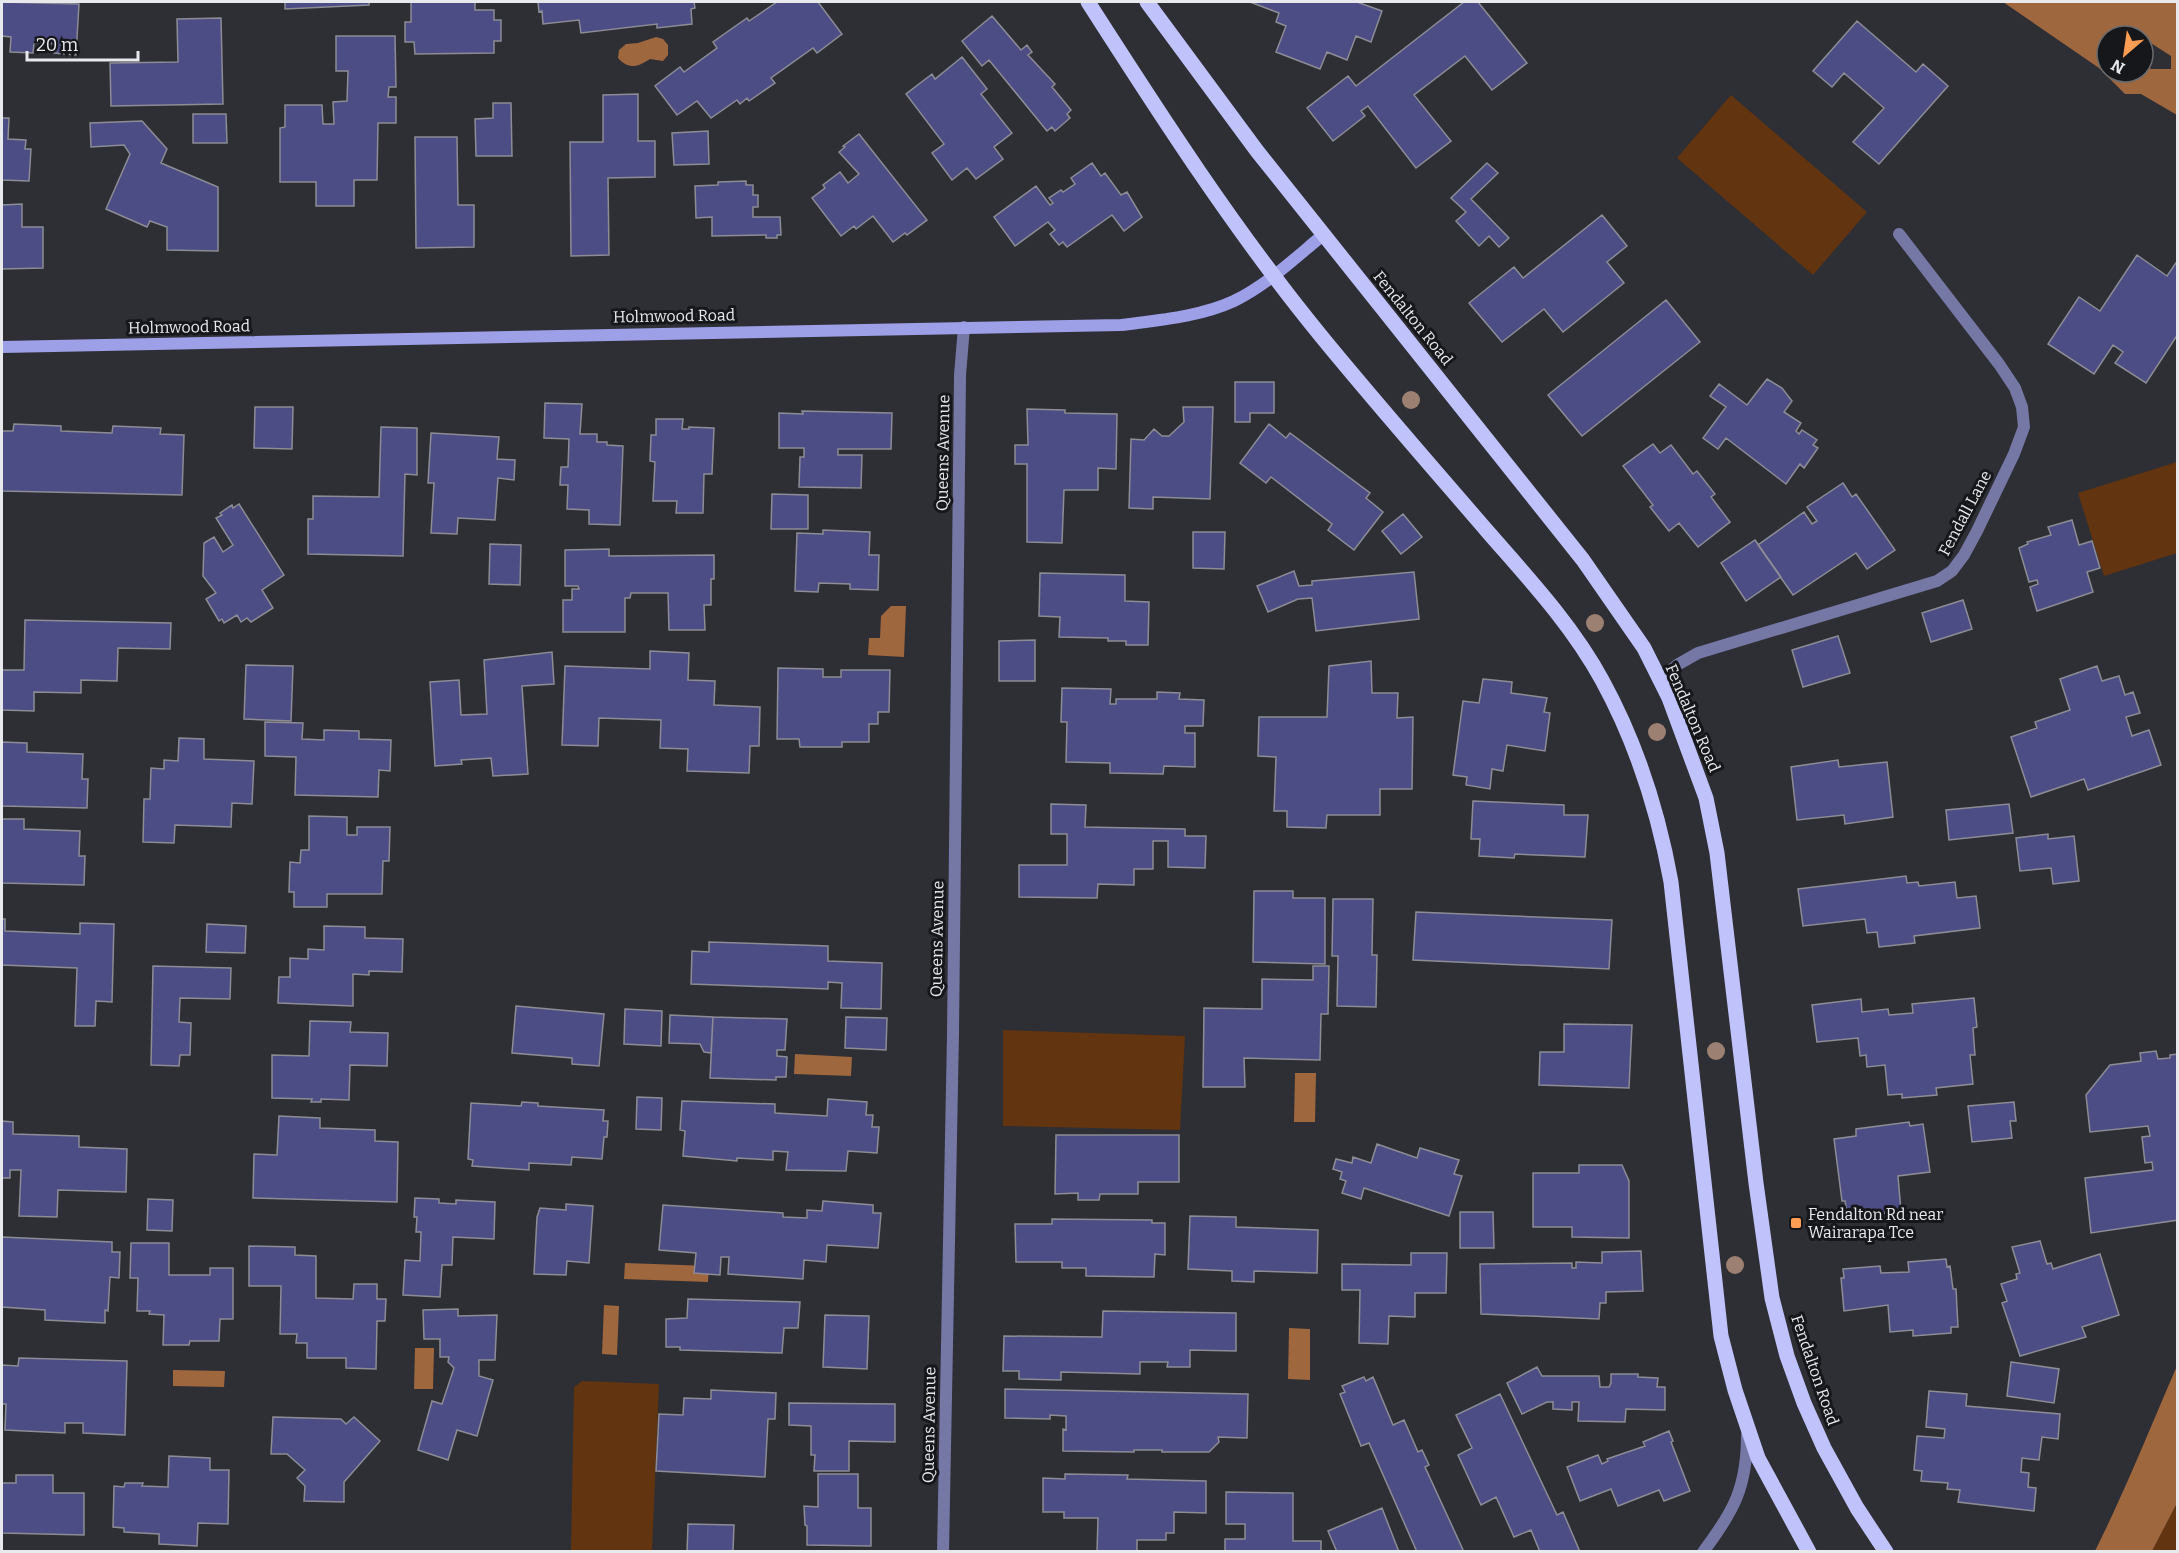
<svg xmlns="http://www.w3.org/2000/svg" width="2179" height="1553" font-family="Bitter,serif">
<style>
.green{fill:#62340f}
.water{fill:#9f673e;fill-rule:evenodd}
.building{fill:#4d4d86;stroke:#8c8c95;stroke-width:1.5}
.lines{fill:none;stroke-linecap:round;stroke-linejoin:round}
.street{stroke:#7577a4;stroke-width:12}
.secondary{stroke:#9d9fe7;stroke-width:12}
.primary{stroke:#c0c3fb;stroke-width:15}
.tree{fill:#9c8071}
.poi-dot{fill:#fd9d54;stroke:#16171a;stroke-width:2}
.labels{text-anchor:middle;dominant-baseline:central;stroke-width:6;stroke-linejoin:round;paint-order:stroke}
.street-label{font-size:16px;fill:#e8e9ed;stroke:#16171a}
.poi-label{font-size:16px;fill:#e8e9ed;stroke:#16171a;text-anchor:start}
</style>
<rect width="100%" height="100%" fill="#2e2e35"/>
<path class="green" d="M1731,95L1867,212L1813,275L1677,158Z
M2177,462V553L2104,576L2078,493Z
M1003,1030L1185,1036L1180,1130L1003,1126Z
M582,1381L659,1384L652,1551H571L574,1387Z
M2177,1503V1551H2152Z"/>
<path class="water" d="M2003,2H2177V115L2141,94H2125L2099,68ZM2132,31L2171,56V69H2151L2143,63V72H2107V36Z
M656,37L663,39L668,45V55L663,61L650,59C638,67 629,70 618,58L619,50L626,44L638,43Z
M891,606H906L904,657L868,655L869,638H880L881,616Z
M795,1054L852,1057L851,1076L794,1074Z
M1295,1073H1316L1315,1122H1294Z
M625,1263L709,1266L708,1282L624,1279Z
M604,1305L619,1306L617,1355L602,1354Z
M1289,1328L1310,1329V1380L1288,1379Z
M415,1348H434L433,1389H414Z
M2177,1366V1503L2152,1551H2095C2125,1491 2150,1428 2177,1366Z
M173,1370L225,1371L224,1387L173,1386Z"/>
<path class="building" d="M2,2L79,4L76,55L54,53L55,44L34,43L33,53L10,52L11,37L2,36Z
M285,2H369V5L285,9Z
M411,2H475V10H494V20H501V41H494V53L415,54L414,42H405V22H411Z
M538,2H694L695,8L691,9L692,24L657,28V24L581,33L579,20L543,24L542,11L539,12Z
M777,2H818L842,34L817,53L813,48L771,78L775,83L749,101L747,98L740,104L737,100L711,118L697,101L677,115L655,86L680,67L684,72L717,48L713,42L747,18L749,21Z
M1250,2H1357L1382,11L1371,42L1356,36L1347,60L1327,52L1320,69L1276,52L1286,26L1276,22L1279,13Z
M1464,2H1478L1527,63L1492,90L1465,56L1414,95L1451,141L1416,168L1368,106L1361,111L1365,116L1333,141L1307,108L1348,76L1356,86Z
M992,16L1021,50L1027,45L1032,52L1028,55L1055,84L1052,87L1071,110L1067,114L1070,118L1055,131L1052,127L1047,131L989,60L982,66L962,41Z
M221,18L223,104L111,106L110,63L178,62L177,19Z
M1857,21L1916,72L1923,64L1948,86L1879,164L1853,142L1884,108L1844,73L1832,87L1813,71Z
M336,36H395L396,87H389L388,97H396V123H378L377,180H354V206H316V182H280V128L285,127V105H322L323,124H334L333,102L347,101L348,71H336Z
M962,57L987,89L981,94L1012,133L994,147L1003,159L976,179L967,168L952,180L932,153L944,144L906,94L932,74L935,79Z
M638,94V141H655V177L608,178L609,255L571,256L570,142H603V95Z
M493,103H511L512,156H476L475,119L493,118Z
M193,114H226L227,143H193Z
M2,118H9L8,139L26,140L25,149H31L29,181L2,180Z
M142,121L167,149L161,163L218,187V251L167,250V227L150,221L147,227L106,209L130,154L124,145L91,147L90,123Z
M708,131L709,164L674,165L672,133Z
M859,134L927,220L907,235L905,233L893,242L873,216L856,229L854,226L841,236L812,198L825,188L823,185L840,172L848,183L859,174L839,152L845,147L843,146Z
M415,137H457L458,205H474V247L416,248Z
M1092,163L1101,176L1105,173L1121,195L1127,192L1142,217L1124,231L1112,215L1067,247L1063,242L1059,245L1050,234L1055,230L1048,222L1015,246L994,217L1036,186L1050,205L1053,203L1049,198L1061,190L1063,192L1075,184L1071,178Z
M1487,163L1498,173L1471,199L1509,238L1499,247L1489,236L1479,246L1456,221L1466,212L1451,198Z
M746,181V185H753V195H758V207H753V217H780L781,235H777V238H766V235L712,236V217L696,218L695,186L718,185V182Z
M22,204V227H43V268L2,269V205Z
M1602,215L1627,246L1607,262L1624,283L1563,332L1544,309L1502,342L1469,303L1514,267L1523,278Z
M2137,255L2167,276L2178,260V334L2146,383L2115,363L2123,352L2113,345L2094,374L2048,344L2079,297L2100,311Z
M1666,300L1700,342L1582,436L1548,395Z
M1767,379L1782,388L1792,401L1784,412L1801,423L1796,431L1799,434L1802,430L1817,440L1813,445L1818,448L1804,468L1800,464L1786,484L1726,438L1718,449L1703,438L1726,407L1710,396L1719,384L1747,405Z
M1235,382H1274V413H1250V422H1235Z
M545,403L582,404L580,434H597V442H607V445L623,446L620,525L589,524V510L567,509L568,485H560L561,467H568L569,439L544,438Z
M255,407H293L292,449L254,448Z
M1183,407H1213L1210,499L1153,497V509L1129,508L1131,439L1144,440L1154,429L1162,436H1169L1184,422Z
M1027,409L1065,410V413L1117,414L1116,469L1098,468V490H1064L1062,543L1027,542V464H1015V445H1028Z
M802,411L892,413L891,449H838V455H862L861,488L799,487L800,457H804V448H779V413L803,414Z
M656,419H683L682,429H689V427L714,428L712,474H704L703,513H676L677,501H653L655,462L650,461L651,435H656Z
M14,424L61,426V431L112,433L113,426L161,428L160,434L184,435L182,495L2,491V431H13Z
M1269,424L1286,438L1290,433L1370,493L1366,498L1383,512L1354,550L1328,530L1332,524L1271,477L1266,483L1240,463Z
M381,427L417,428V475L405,474L403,556L308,554V519H313V496L379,497Z
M431,433L499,437L497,459L515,460L514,480L498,478L495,520L458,518L457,534L431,533L434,483H428Z
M1653,444L1660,453L1671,445L1693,474L1697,471L1715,494L1711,497L1730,522L1698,547L1679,523L1669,531L1650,507L1653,505L1623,466Z
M1843,483L1852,497L1856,494L1895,550L1867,569L1856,553L1793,595L1758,545L1804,512L1812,524L1817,521L1807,507Z
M772,494L808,495V529H771Z
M239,504L284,575L262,590L273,608L251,622L247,618L241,622L237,615L224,623L222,619L219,621L206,599L216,593L203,576L204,543L214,537L223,552L233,545L216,518L222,515L220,513L232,505L233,508Z
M1403,514L1422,537L1401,554L1382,531Z
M2072,520L2079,545L2092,541L2100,568L2087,572L2093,592L2037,611L2030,587L2038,584L2037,580L2029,582L2019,548L2028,544L2027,542L2051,535L2048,527Z
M823,530L870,532L869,555H879L878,590L850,589V584L819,583L818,592L795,591L797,533L823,534Z
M1193,532H1225L1224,569L1193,568Z
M1755,540L1781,577L1746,601L1721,563Z
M490,544L521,545L520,585L489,584Z
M609,549V556L714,555V579H711V605H704L705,630H669L668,593H631L630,598H625V632H563V600H572V589H579L578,586H565V550Z
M1294,571L1299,586L1312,585V581L1414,572L1419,619L1316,631L1312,598L1298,599L1268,612L1257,586Z
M1040,573L1125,575V601L1149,602L1148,645H1126V641H1108V638L1059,637L1060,617L1039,616Z
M1963,600L1972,629L1931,642L1922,613Z
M25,620L171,623L170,649L118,648L117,681L81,680V693L34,692V711L2,710V670H24Z
M1838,636L1850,673L1803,687L1792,650Z
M1035,640V681H999V641Z
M650,651L689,653L688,680L715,681L714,705L760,707L759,746H750L749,773L687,771L688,749L660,748L661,720L599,718L598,746L562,745L565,666L650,669Z
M552,652L554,684L522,686L528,774L493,776L491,758L461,760L462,764L435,766L430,682L459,680L461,715L487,714L484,660Z
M1371,661L1372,693H1398L1397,718L1413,717L1412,789H1380V815H1327L1326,828L1287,827V811H1274L1276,757L1258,756L1259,717H1327L1329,666Z
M246,665L293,666L291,721L244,719Z
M2097,666L2102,681L2119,676L2125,695L2133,692L2140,713L2126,717L2132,736L2149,730L2161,765L2088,790L2084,779L2031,797L2011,737L2037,728L2035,722L2070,710L2060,679Z
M778,668L823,669V677H841V670H890L889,712H878V724H869V742H842V747H800L799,739H777Z
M1483,679L1512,682L1511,693L1547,698L1544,712L1550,713L1545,751L1507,745L1503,771L1492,769L1490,789L1466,785L1467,777L1453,775L1463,701L1479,703Z
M1062,688L1111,689L1110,704H1116V699H1157V692L1180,693L1179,699L1204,700L1203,726H1185V733H1195V767L1164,766L1163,774L1110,773V763L1066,762L1067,722H1061Z
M265,722L303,723L302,739L324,740V730L359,731V739L391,740L390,771L379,770L378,797L295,795L296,757L265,756Z
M179,738L204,739V759L254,761L252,804L232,803L231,827L175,825L174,843L143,842L144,799H150L151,768L164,769V760L178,761Z
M2,742L27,743V752L83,754L82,779H88L87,808L2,806Z
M1838,760L1839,767L1887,762L1893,817L1845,824L1844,815L1797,820L1791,767Z
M1473,801L1564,805V815H1588L1585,857L1515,854L1514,858L1479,856L1480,839H1471Z
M1051,804L1086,805L1085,827L1185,829V836H1206L1205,868L1168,867V841H1153V869H1134V885L1098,884L1097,898L1019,897V865H1067V834H1051Z
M2009,804L2013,833L1949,840L1946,810Z
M309,816L347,817V835H357V827H390L389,861H383L382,894H327V907H294V892H289L290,862L300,863L301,850H309Z
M2,819H24V829L80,831L79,856H85L84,885L2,883Z
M2048,834V839L2074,836L2079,881L2053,884L2051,868L2020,871L2016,838Z
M1906,876L1907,883L1918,882L1919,886L1955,882L1957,898L1976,896L1980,928L1914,936L1915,943L1879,947L1877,932L1867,933L1865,919L1803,926L1798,889Z
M1254,891H1293V898H1325V964L1253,962Z
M1333,899H1373L1372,955H1377L1376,1007L1337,1006L1338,956H1332Z
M1416,912L1612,920L1609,969L1413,960Z
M2,919H5V931L80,934V923L114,924L112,1002L96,1001L95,1026H75L77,968L2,965Z
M207,924L246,926L245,953L206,952Z
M324,926L365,927V938L403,939L402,972L369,971V975L353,974V1006L278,1003L279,977H290V958L308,959V949L324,950Z
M709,942L828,946V961L882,963L881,1009L841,1008L842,983L828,982V989L691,984L692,951L709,952Z
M153,966L231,968L230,999L180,998L179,1022L191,1023L190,1055H180L179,1066L151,1065Z
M1313,966H1329L1328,1014H1321L1320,1060L1244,1058L1245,1087H1203L1204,1008L1262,1009V979L1313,980Z
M1974,998L1977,1027L1973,1028L1975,1055H1970L1973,1084L1936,1088L1937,1095L1902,1098V1094L1888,1095L1885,1065L1867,1067L1866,1055L1860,1056L1858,1038L1817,1042L1812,1005L1861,999L1862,1012L1888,1009L1889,1015L1913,1013L1912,1004Z
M516,1006L604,1014L599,1066L572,1064V1058L512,1053Z
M625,1009L662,1011L661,1046L624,1044Z
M670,1015L713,1017L711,1053L704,1052L700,1044L669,1043Z
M713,1017L787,1019L785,1050H777V1056L787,1057L786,1077H776V1080L710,1078Z
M846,1017L887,1018L886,1050L845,1048Z
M310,1021L351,1022L350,1032L388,1033L387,1066L350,1065L349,1100L321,1099V1102H311L312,1099L272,1098V1055L309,1056Z
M1564,1024L1632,1025L1629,1088L1539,1085L1540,1052H1564Z
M2156,1051L2158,1059L2170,1058V1055L2178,1054V1220L2091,1233L2085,1178L2153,1170L2152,1162L2145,1163L2142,1137L2150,1136L2148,1126L2090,1132L2086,1095L2110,1065L2141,1061L2140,1053Z
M637,1097L662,1098L661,1130L636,1129Z
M828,1099L867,1102L866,1115H873L872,1127H879L877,1153L848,1151L846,1171L786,1170L788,1152L773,1151V1160L737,1158V1161L683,1156L685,1131L680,1130L682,1101L775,1104V1113L827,1116Z
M522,1102L538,1103V1106L604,1110L603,1121H608L607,1137H604L602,1159L572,1157L571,1165L529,1163V1170L472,1166L473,1160L468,1159L471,1103L521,1106Z
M2014,1102L2016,1121H2010L2012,1138L1972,1142L1968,1106Z
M279,1116L320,1118V1128L375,1130V1141L398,1142L397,1202L253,1198L254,1154L277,1155Z
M2,1121L13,1122V1134L79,1136V1147L127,1149L126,1192L58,1190L57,1217L19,1216L21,1170H10V1178H2Z
M1909,1122L1910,1126L1923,1124L1930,1172L1898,1176L1901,1211L1863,1216L1862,1210L1847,1212L1845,1201H1842L1834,1139L1856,1136V1129Z
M1056,1135H1179V1182H1138V1194H1100L1099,1200H1078V1193L1055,1194Z
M1377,1144L1417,1158L1420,1148L1459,1160L1454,1174L1462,1176L1449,1216L1364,1188L1361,1199L1342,1193L1346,1181L1340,1179L1342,1172L1333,1169L1336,1159L1352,1163L1353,1157L1371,1163Z
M1579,1165H1622L1629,1181V1238L1572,1237V1227H1533V1173H1579Z
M415,1198L439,1199V1203L456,1204V1200L495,1202L494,1239L453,1237L452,1265H442L440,1297L403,1295L405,1260L420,1261L421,1232H416L417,1217H414Z
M148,1199L173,1200L172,1231L147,1230Z
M823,1201L873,1205V1213H881L878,1248L827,1245L826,1262L804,1260L803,1279L728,1274L729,1257H721L720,1275L694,1273L696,1253L659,1250L663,1205L783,1213V1217L807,1218V1210L822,1211Z
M566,1204L593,1206L589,1263L567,1261L566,1275L534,1274L537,1217L540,1208L566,1210Z
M1460,1212H1493L1494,1248H1460Z
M1190,1216L1236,1217V1227L1318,1230L1317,1273L1254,1271V1282L1232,1281V1271L1188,1269Z
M1052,1219L1152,1220V1223H1165V1255L1155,1254L1154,1277L1086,1276V1268H1062V1262H1016L1015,1224H1052Z
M2,1237L112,1242V1252H120L119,1278L110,1277L108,1311L105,1310V1323L45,1320V1310L2,1307Z
M2040,1241L2047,1264L2051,1263L2053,1269L2100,1254L2119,1315L2082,1327L2086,1337L2020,1356L2002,1303L2007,1301L2001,1284L2017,1279L2016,1274L2020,1273L2012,1247Z
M131,1243H169V1275H210V1268H233V1319H220L219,1341H190L189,1345H163L164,1315L149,1314L150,1311H137L138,1278H130Z
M249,1246L295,1247V1255L316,1256V1298L353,1299L354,1284H377V1299H386L385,1321H377L376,1369L346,1368V1358H307V1343H296L297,1334H280L281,1286H249Z
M1641,1251L1643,1291L1606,1292V1303H1600L1599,1319L1481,1314L1480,1264L1572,1263V1268H1576V1262L1602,1263V1252Z
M1411,1253H1447L1446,1293H1415V1317L1389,1316L1388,1344L1359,1343L1360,1290H1342V1264L1411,1265Z
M1946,1259L1947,1267L1950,1266L1953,1289H1956L1958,1327H1951V1333L1913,1336V1330L1890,1332L1888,1305L1844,1311L1841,1278H1844L1843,1269L1880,1266L1881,1273L1909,1272L1908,1262Z
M688,1299L800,1302L798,1328H784L782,1353L680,1350V1347H666V1319L687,1318Z
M458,1309V1316L497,1315L495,1360H479V1376L493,1380L477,1436L457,1430L448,1460L418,1450L432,1401L442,1404L454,1368L448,1362L449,1357H440V1339H424L423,1310Z
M1103,1311L1236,1313V1351L1190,1350V1367H1167L1168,1362H1140V1374L1061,1372V1380L1019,1379V1371H1003L1004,1336L1102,1337Z
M825,1315L869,1316L867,1369L823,1367Z
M19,1358L127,1361L125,1435L83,1433V1423H65V1433L5,1430L6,1404H2V1365L18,1366Z
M2011,1362L2059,1369L2054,1403L2007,1396Z
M1537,1367L1542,1376H1599L1600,1387H1609L1611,1383V1374H1638V1377L1658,1378L1657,1387H1665V1410L1626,1409L1625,1422L1578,1421L1579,1402H1572V1410L1553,1409V1402H1547L1522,1414L1507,1383Z
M1364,1377L1366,1381L1373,1377L1393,1425L1404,1420L1418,1452L1422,1450L1429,1465L1425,1467L1464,1552H1417L1369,1443L1361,1446L1340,1394L1345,1392L1342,1386Z
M1005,1389L1248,1394L1247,1438L1218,1437L1219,1442L1209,1452H1162V1450H1134V1452L1063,1451V1429L1066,1430V1416L1050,1415V1419L1005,1418Z
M711,1390L776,1393L775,1419H768L765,1477L656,1471L659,1414L683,1415L684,1398L711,1399Z
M1929,1391L1967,1394L1966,1406L2060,1414L2058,1439L2042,1437L2039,1460L2022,1458L2021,1472L2029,1473L2028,1487L2036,1488L2034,1511L1958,1502L1960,1490L1947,1489L1948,1483L1921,1481L1922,1471L1914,1470L1917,1436L1944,1438L1945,1429L1926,1427Z
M1500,1394L1557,1515L1563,1512L1580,1552H1540L1531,1530L1514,1537L1496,1497L1481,1505L1458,1455L1472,1448L1456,1415Z
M789,1403L895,1404V1442L849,1441V1471H814L815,1455H811V1426L789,1425Z
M273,1417L341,1419L346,1424L354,1417L380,1441L344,1482V1502L304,1501L305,1486L297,1478L305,1470L287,1454H271Z
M1669,1431L1673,1441L1671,1442L1690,1491L1664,1501L1659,1490L1618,1506L1611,1489L1580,1501L1567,1467L1598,1455L1602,1464L1608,1461L1607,1459L1645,1446L1643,1442Z
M169,1456L210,1458V1470H229L228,1524L198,1523L197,1546L159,1544V1534L124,1532V1528L113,1527L114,1486L124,1487L125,1483H143L142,1486L168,1487Z
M818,1474H858V1508H871V1546L807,1545V1526L805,1525L804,1506L818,1507Z
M1065,1474L1128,1475L1127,1479L1206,1481V1513L1174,1512V1533H1166V1540H1137V1552H1097L1098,1518H1064V1512H1043V1478L1065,1479Z
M16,1475H53V1493H84V1535L2,1533V1483H16Z
M1226,1492L1293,1493V1541H1321V1552H1225V1539H1245V1524H1226Z
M1382,1508L1399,1552H1337L1328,1531Z
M688,1524L734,1525L733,1552H687Z"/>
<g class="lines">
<path class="street" d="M1660,680L1677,665L1698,653L1937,581L1952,571L1964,555L1977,531L2014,454L2024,427L2022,407L2015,388L1999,364L1899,234
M943,1552L953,1034L960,375L964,327
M1703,1552C1734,1511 1747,1487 1747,1435"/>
<path class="secondary" d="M2,347L1121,325C1159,320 1199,317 1234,301C1267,285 1295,258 1323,235"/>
<path class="primary" d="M1088,2C1161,116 1235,231 1321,336C1375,402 1432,467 1488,532C1529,579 1572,625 1602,680C1637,744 1658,810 1671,882L1721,1336L1735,1390L1758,1458L1809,1552
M1147,2L1257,151L1583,560L1644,648L1669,698L1706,798L1717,853L1756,1183L1772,1298L1787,1356L1804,1403L1824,1448L1857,1508L1886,1552"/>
</g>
<g class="tree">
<circle cx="1411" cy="400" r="9"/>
<circle cx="1595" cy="623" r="9"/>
<circle cx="1657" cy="732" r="9"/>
<circle cx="1716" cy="1051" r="9"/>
<circle cx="1735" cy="1265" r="9"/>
</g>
<rect class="poi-dot" x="1790" y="1217" width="12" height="12" rx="3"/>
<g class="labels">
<g class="street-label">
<text transform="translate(674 316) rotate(-1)">Holmwood Road</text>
<text transform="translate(1413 318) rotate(51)">Fendalton Road</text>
<text transform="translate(189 327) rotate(-1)">Holmwood Road</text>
<text transform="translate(943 453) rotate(-89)">Queens Avenue</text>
<text transform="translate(1965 513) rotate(-62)">Fendall Lane</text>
<text transform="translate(1693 718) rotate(67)">Fendalton Road</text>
<text transform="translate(937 939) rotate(-89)">Queens Avenue</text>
<text transform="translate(1815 1370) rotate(71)">Fendalton Road</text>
<text transform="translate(929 1425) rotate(-89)">Queens Avenue</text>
</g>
<g class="poi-label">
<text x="1808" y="1214">Fendalton Rd near<tspan x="1808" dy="18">Wairarapa Tce</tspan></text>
</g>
</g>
<rect width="2179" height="1553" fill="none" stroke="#e8e9ed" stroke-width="6"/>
<g transform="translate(2125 54) rotate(209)"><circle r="28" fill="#16171a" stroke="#6a6b6e" stroke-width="1.5"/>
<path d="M0-4.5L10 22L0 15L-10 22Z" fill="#fd9d54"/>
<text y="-9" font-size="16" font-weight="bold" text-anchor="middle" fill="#e8e9ed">N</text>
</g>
<path d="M27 51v9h111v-9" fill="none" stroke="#e8e9ed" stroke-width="3"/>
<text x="36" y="51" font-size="18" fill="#e8e9ed" stroke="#16171a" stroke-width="4.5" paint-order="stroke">20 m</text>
</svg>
